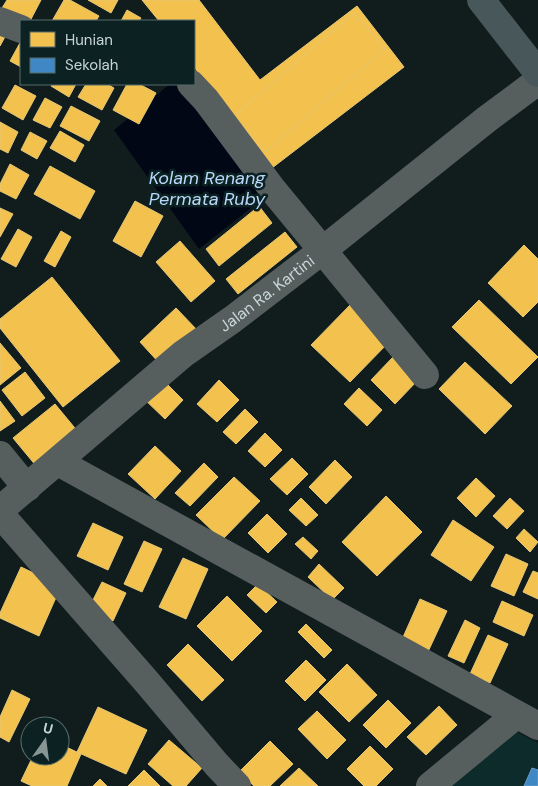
<svg xmlns="http://www.w3.org/2000/svg" width="538" height="786" font-family="'DM Sans',sans-serif">
<style>
.built{fill:#0d2b2b}
.water{fill:#020716}
.homes{fill:#f2c14e;stroke:#e5c776}
.schools{fill:#3f88c5;stroke:#689fca}
.lines{fill:none;stroke-linecap:round;stroke-linejoin:round}
.minor{stroke:#565e5e;stroke-width:28}
.primary{stroke:#485759;stroke-width:28}
.labels{text-anchor:middle;dominant-baseline:central;stroke-width:5;stroke-linejoin:round;paint-order:stroke}
.street-label{font-size:16px;fill:#c8d5d5;stroke:#0c2222}
.water-label{font-size:18px;font-style:italic;fill:#bad8fb;stroke:#0c2222}
</style>
<rect width="100%" height="100%" fill="#111d1d"/>
<path class="built" d="M516,732L538,743V786H452Z"/>
<path class="water" d="M170,84H177L266,196L199,249L114,130Z"/>
<path class="homes" d="M7,0H41L30,21L2,8Z
M64,0H70L99,16L96,21H52Z
M88,0H118L111,13Z
M142,0H199L260,80L357,6L404,67L272,168L194,67V21H159Z
M127,10L141,18L139,21H121Z
M354,13L385,49L265,152L234,116Z
M0,32L6,35L0,46Z
M21,41V67L10,61Z
M52,84H76L69,97L51,86Z
M86,84H107L114,88L102,110L78,97Z
M127,84H139L156,93L139,124L113,110Z
M15,85L36,96L23,120L2,108Z
M45,98L62,107L50,128L33,120Z
M71,106L100,121L89,141L60,126Z
M0,122L18,132L8,153L0,149Z
M60,131L84,145L75,162L50,148Z
M30,132L47,141L37,159L21,150Z
M10,164L29,175L16,199L0,191V184Z
M50,166L95,191L80,219L34,194Z
M135,201L163,216L141,257L113,241Z
M259,206L272,223L219,266L206,249Z
M0,208L13,214L0,237Z
M18,229L32,237L16,267L1,259Z
M61,231L71,237L55,267L44,261Z
M285,232L297,247L238,294L226,279Z
M180,241L215,281L191,302L156,262Z
M524,245L538,259V302L523,317L488,283Z
M52,277L120,361L63,407L0,328V319Z
M479,300L538,357L511,384L452,327Z
M351,304L390,341L350,382L311,345Z
M176,308L198,331L162,366L140,342Z
M0,343L21,368L0,385Z
M393,357L418,380L395,404L371,380Z
M465,362L512,406L485,434L439,389Z
M25,372L45,398L22,416L2,390Z
M159,376L183,400L165,419L140,395Z
M219,380L239,400L217,422L197,404Z
M359,388L382,410L367,426L344,404Z
M0,401L15,421L0,431Z
M55,404L79,433L37,467L13,438Z
M245,409L258,422L236,444L223,432Z
M265,433L282,450L265,467L248,451Z
M155,446L181,471L155,499L128,474Z
M292,458L308,474L287,495L270,479Z
M335,460L352,477L326,504L309,487Z
M204,463L218,477L190,506L175,493Z
M234,477L260,501L222,540L196,515Z
M476,478L495,496L476,517L457,498Z
M386,496L422,532L377,576L342,542Z
M301,498L318,515L306,526L289,510Z
M510,498L524,511L507,529L493,516Z
M267,514L287,534L268,553L248,533Z
M453,520L494,547L471,581L431,555Z
M93,523L123,537L108,570L77,556Z
M524,529L538,542L530,552L516,538Z
M303,537L318,551L311,559L295,544Z
M144,541L162,549L142,592L124,584Z
M506,554L528,564L514,596L491,586Z
M183,558L208,569L186,619L159,607Z
M319,564L344,588L332,600L308,577Z
M21,567L61,586L39,636L0,618V613Z
M533,571L538,573V599L523,592Z
M102,582L126,593L113,621L88,610Z
M258,584L277,602L266,613L247,595Z
M227,596L262,631L232,661L197,626Z
M420,599L447,611L426,656L400,644Z
M502,601L533,615L524,636L493,622Z
M465,620L480,628L464,663L448,656Z
M306,624L332,650L324,658L298,632Z
M488,635L508,644L490,683L470,674Z
M188,644L224,680L202,701L167,665Z
M306,660L326,680L305,701L285,681Z
M347,664L377,695L349,722L319,692Z
M12,690L30,699L9,742L0,737V717Z
M388,700L411,723L386,748L363,725Z
M439,706L457,725L426,755L407,737Z
M98,707L147,730L126,774L77,752Z
M317,711L346,740L327,759L298,729Z
M169,740L202,768L186,786H173L148,764Z
M270,741L293,764L270,786H254L239,772Z
M60,744L81,754L67,786H32L21,781L33,756H60Z
M370,746L393,769L376,786H364L347,769Z
M299,768L318,786H280Z
M144,770L160,786H128Z
M100,779L107,786H93Z"/>
<path class="schools" d="M532,768L538,770V786H524Z"/>
<g class="lines">
<g class="minor">
<path d="M0,21L21,29"/>
<path d="M191,84L206,100L273,190L425,375"/>
<path d="M0,455L27,488"/>
<path d="M58,462L538,726"/>
<path id="s1" d="M0,510L183,354L233,319L323,250L487,119L538,81"/>
<path d="M0,514L146,681L217,765L237,786"/>
<path d="M430,786L516,715"/>
</g>
<path class="primary" d="M481,0L538,73"/>
</g>
<g class="labels">
<g class="street-label">
<text stroke="none"><textPath href="#s1" startOffset="344">Jalan Ra. Kartini</textPath></text>
</g>
<g class="water-label">
<text x="207" y="178">Kolam Renang<tspan x="207" dy="21">Permata Ruby</tspan></text>
</g>
</g>
<rect x="20" y="20" width="175" height="65" fill="#0c2222" stroke="#576a6a"/>
<rect x="30" y="32" width="25" height="15" fill="#f2c14e" stroke="#576a6a"/>
<text x="65" y="45" font-size="15" fill="#c8d5d5">Hunian</text>
<rect x="30" y="58" width="25" height="15" fill="#3f88c5" stroke="#576a6a"/>
<text x="65" y="70" font-size="15" fill="#c8d5d5">Sekolah</text>
<g transform="translate(45 741) rotate(14)"><circle r="24" fill="#0c2222" stroke="#576a6a"/>
<path d="M0-4L9 19L0 12L-9 19Z" fill="#889595"/>
<text y="-8" font-size="14" font-weight="bold" text-anchor="middle" fill="#c8d5d5">U</text>
</g>
</svg>
